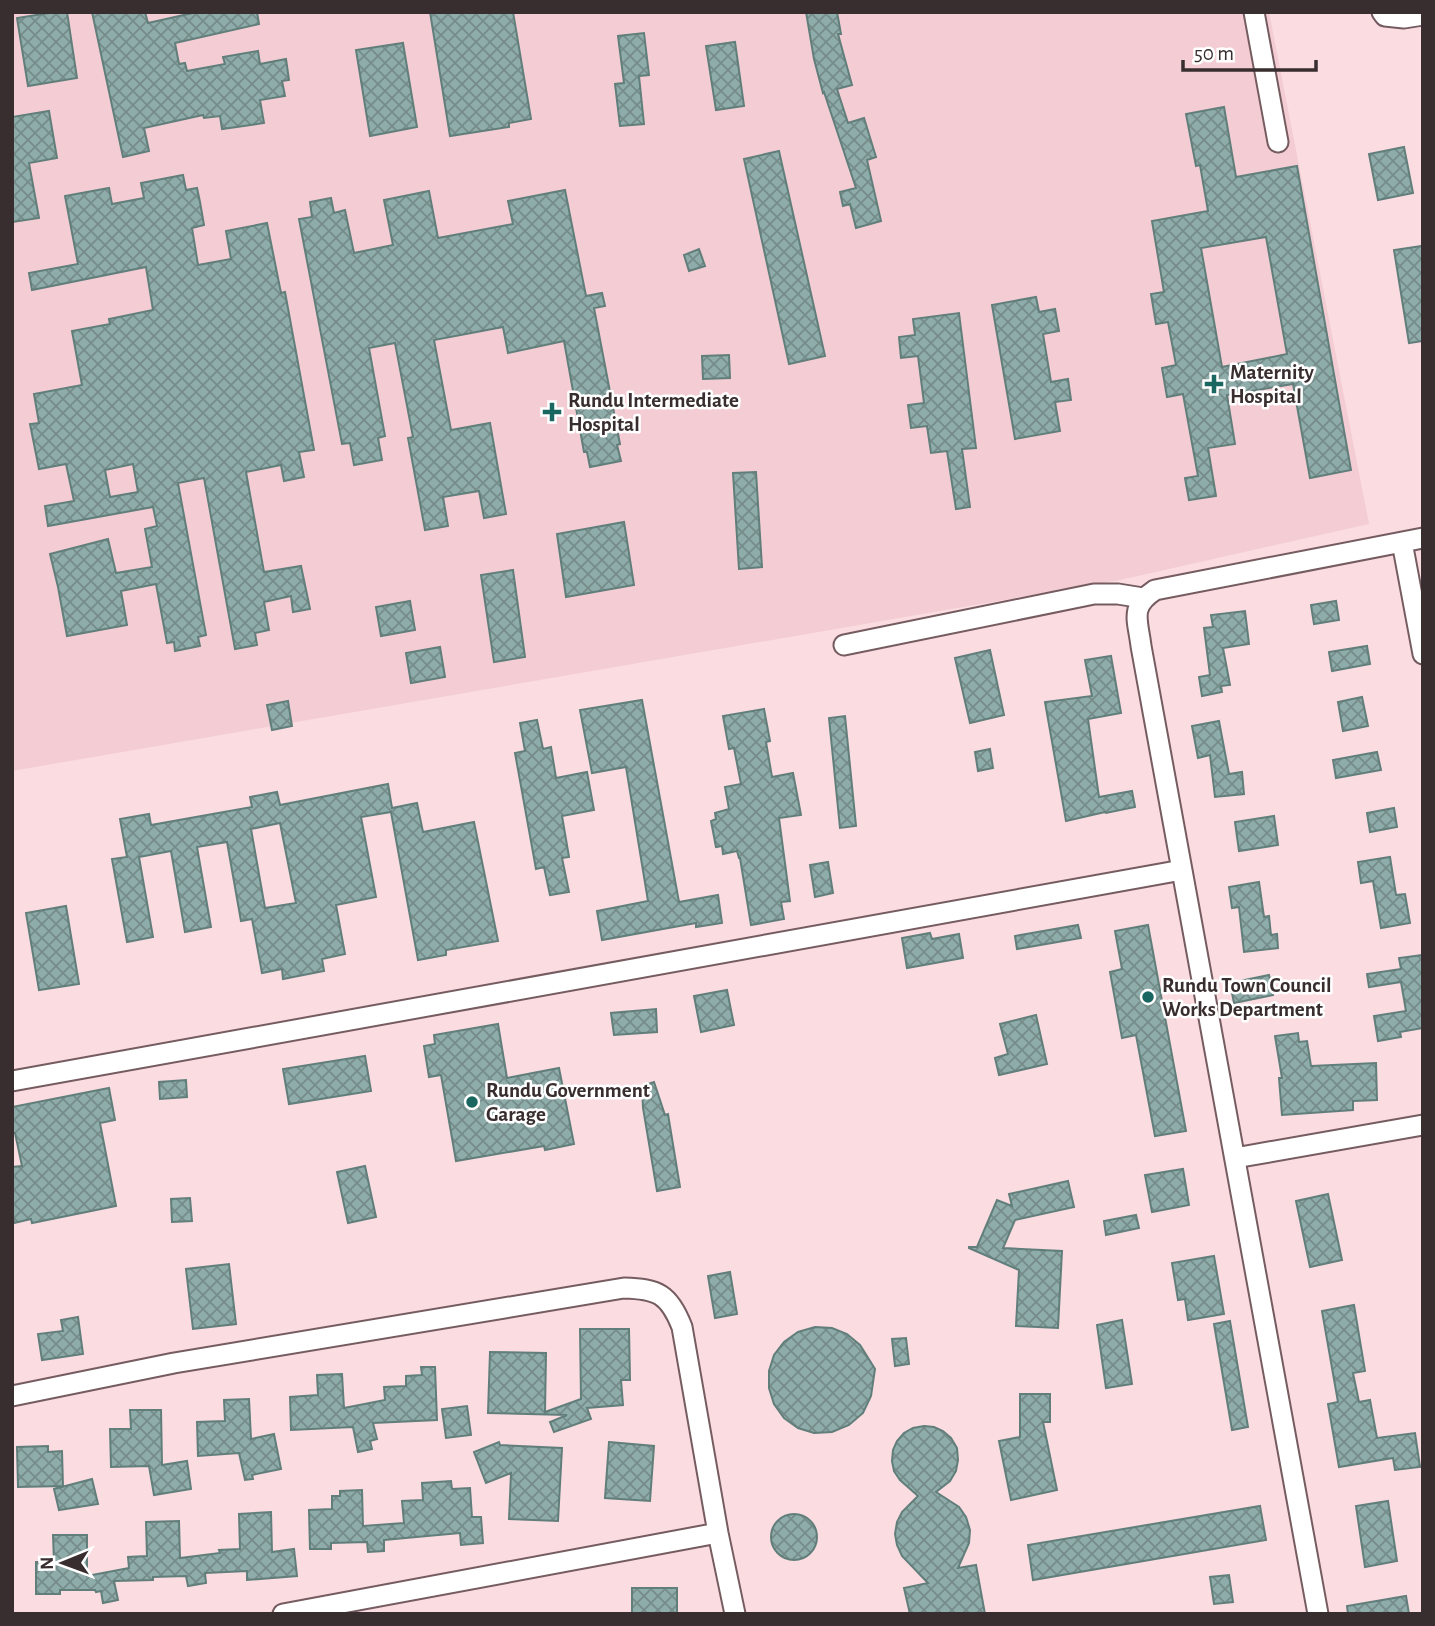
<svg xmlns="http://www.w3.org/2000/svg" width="1435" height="1626" font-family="'Alegreya Sans',sans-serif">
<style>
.built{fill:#f3cdd3}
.building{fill:url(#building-cross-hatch);stroke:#617e7b;stroke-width:2;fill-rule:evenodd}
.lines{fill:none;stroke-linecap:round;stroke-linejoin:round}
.minor-casing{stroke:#755c60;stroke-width:23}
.minor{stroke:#fff;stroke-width:19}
.poi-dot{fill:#1a6762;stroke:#fff;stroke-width:2.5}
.labels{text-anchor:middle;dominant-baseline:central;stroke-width:5;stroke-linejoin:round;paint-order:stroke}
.poi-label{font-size:21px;font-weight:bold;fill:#382d2f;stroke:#fff;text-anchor:start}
</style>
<defs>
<pattern id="building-cross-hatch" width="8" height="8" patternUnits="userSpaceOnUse" patternTransform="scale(1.75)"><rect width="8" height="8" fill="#8eaca9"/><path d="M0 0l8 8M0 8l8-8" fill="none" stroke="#758c8a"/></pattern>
</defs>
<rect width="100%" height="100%" fill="#fadce1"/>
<path class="built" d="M12,12H1269L1369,524L1120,580L12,771Z"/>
<path class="building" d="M55,12H67L77,78L28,86L17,18Z
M92,12H145L148,23L197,12H257L259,24L175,43L179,64L185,63L187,71L225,64L223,57L258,51L260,64L286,59L289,80L282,81L285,96L260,100L264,123L222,129L220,116L204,118L203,115L144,128L149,151L123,157Z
M430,12H513L531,119L509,123V127L450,136Z
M806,12H837L841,34H838L852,85L837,89L848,123L864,118L876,157L867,160L881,221L856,228L850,204L843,206L840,192L856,188L824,92L823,93L814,59Z
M644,33L649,75L639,76L644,124L620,126L615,84L624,83L618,36Z
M735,42L744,106L716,110L706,46Z
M403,43L417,127L370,136L356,50Z
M1224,107L1236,177L1297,166L1351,470L1310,478L1293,384L1227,395L1235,444L1208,448L1216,496L1189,500L1185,478L1198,476L1183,394L1167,397L1162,368L1176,365L1168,322L1156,324L1151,294L1164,292L1152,221L1208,211L1200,165L1196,166L1186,114ZM1266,237L1287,354L1222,367L1201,248Z
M49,111L57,158L29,163L39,218L12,222V117Z
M1404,147L1413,193L1378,200L1369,154Z
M779,151L825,356L789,364L744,159Z
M183,175L186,190L197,188L200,202L204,225L192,228L198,265L231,259L226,231L267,223L281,293L285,292L314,450L299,452L304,477L284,481L281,465L246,472L264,572L301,566L310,609L293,612L291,596L264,602L269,630L255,633L257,645L235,649L204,478L178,483L206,635L198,637L200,646L175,651L174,642L167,643L156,584L121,591L127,625L67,636L58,587L50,554L108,539L116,573L152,567L145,529L157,526L153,507L48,526L45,506L74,501L66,464L39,469L30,424L39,423L34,394L82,385L72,331L110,324L109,319L153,310L146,267L32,290L29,273L78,264L65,196L109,188L112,204L144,198L141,183ZM133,464L138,492L110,497L105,470Z
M565,190L586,296L602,293L605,306L594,308L620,444L617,445L621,461L590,467L587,452H584L564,341L508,353L503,327L434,340L451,430L490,423L506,514L484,518L479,491L443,497L448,526L425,530L408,438L413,437L395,343L369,348L385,436L378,438L382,460L354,465L350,443L342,444L299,219L312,217L310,202L331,198L334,213L345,210L354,253L393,245L384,200L429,191L438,238L513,224L508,201Z
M1422,246L1423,341L1409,343L1394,250Z
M699,249L705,266L689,271L684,255Z
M1036,297L1039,312L1055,309L1059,331L1043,334L1051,382L1068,379L1071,400L1055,402L1060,431L1015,439L992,305Z
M959,313L976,448L962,449L970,507L956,509L947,451L931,453L927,426L911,428L908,405L924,403L918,356L901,358L899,337L915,335L913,319Z
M729,355L730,378L703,379L702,356Z
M756,472L762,567L739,569L733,473Z
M624,522L634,585L566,597L557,534Z
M513,570L525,657L494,662L481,575Z
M410,601L415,630L381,636L376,607Z
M1336,601L1339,620L1314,624L1311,605Z
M1245,611L1249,644L1223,648L1230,685L1221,686L1222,692L1202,696L1199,677L1210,675L1204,628L1213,627L1211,615Z
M1367,646L1370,664L1332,671L1329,652Z
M440,647L445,677L411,683L406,653Z
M990,650L1004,715L970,723L955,658Z
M1111,656L1121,713L1088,719L1099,797L1132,791L1135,807L1106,813L1105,812L1066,821L1045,702L1092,696L1085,660Z
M1362,697L1368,726L1343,731L1338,702Z
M642,700L679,902L718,895L722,923L696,927V923L602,940L597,911L648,901L626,767L592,773L580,710Z
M288,701L292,726L272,730L267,705Z
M764,709L770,741L766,742L772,777L793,773L801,815L779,818L790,901L781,902L784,919L751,925L740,858H739L737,851L723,854L722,846L716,847L711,821L716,819L715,813L729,809L725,787L741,784L734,748L729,749L723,716Z
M845,716L856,826L840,828L829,718Z
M537,720L543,749L551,747L556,778L587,772L594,810L562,816L569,857L562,858L569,892L550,895L544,867L536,869L515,753L525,751L520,723Z
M1219,721L1229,774L1242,772L1244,794L1215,797L1210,755L1198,758L1192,726Z
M990,749L993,768L978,771L975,752Z
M1377,752L1381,770L1336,778L1333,760Z
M388,784L392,808L417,803L423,832L474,822L498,941L446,950V955L418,960L391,812L361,817L376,897L336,905L345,954L322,959L324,971L283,979L282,969L262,973L252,919L241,921L227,842L197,847L211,927L185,932L171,851L139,857L153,937L127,942L112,859L127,857L120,819L149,814L151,825L252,807L250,797L277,792L280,805ZM280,823L296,903L265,908L251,829Z
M1394,808L1397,827L1370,832L1367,813Z
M1274,816L1278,845L1239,851L1235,822Z
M1390,857L1396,895L1405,894L1410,923L1381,928L1373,881L1361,883L1358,862Z
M828,862L833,893L815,897L810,865Z
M1259,882L1264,917L1269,916L1271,935L1277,934L1278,948L1244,952L1239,907L1232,908L1229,887Z
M66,906L79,984L39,990L26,913Z
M1078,925L1081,938L1017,949L1015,936Z
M1148,925L1186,1131L1155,1136L1136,1035L1122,1038L1110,972L1122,969L1115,931Z
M930,933L932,939L959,934L963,958L907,968L902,938Z
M1423,955V1028L1400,1032L1401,1037L1378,1041L1374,1016L1406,1011L1401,982L1369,987L1367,974L1401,969L1399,958Z
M1269,975L1273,995L1234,1003L1230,983Z
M727,990L734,1025L701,1032L694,996Z
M656,1009L657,1032L614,1035L611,1013Z
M1036,1015L1047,1064L999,1075L995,1058L1008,1054L1000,1024Z
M498,1024L507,1078L559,1068L574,1144L545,1150L544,1146L456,1161L441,1075L429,1077L424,1046L435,1044L434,1035Z
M1298,1033L1299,1042L1307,1041L1311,1066L1376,1063L1377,1100L1353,1101V1110L1282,1115L1279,1078H1282L1275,1036Z
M365,1056L371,1091L289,1104L283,1069Z
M186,1080L187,1097L160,1099L159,1082Z
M654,1082L665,1115L668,1114L680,1187L657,1191L643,1108L642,1086Z
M109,1088L115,1120L100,1123L116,1206L32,1223L31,1219L14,1223L12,1213V1167L22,1166L15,1133H12V1107Z
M365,1166L376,1217L348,1223L337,1172Z
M1183,1169L1189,1205L1152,1212L1145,1175Z
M1068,1181L1074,1207L1015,1220L1003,1248L1062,1251L1058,1328L1016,1326L1019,1270L969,1248V1247H977L997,1200L1012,1206L1009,1194Z
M1328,1194L1342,1260L1310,1267L1296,1201Z
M190,1198L192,1221L172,1222L171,1199Z
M1136,1215L1139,1228L1106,1235L1104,1221Z
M1214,1256L1224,1314L1188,1320L1185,1299L1178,1300L1172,1263Z
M229,1264L236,1324L193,1329L186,1269Z
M730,1272L737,1314L715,1318L708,1276Z
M1354,1305L1365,1371L1353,1373L1359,1402L1370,1400L1377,1438L1415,1433L1420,1467L1395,1470L1393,1458L1339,1467L1328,1404L1338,1402L1322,1311Z
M78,1317L83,1354L42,1360L38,1334L63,1331L61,1320Z
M1122,1320L1132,1384L1106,1388L1097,1325Z
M1230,1321L1248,1427L1232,1430L1214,1324Z
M815,1327L832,1328L847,1334L860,1345L875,1369L871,1396L863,1413L849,1425L832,1432L814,1433L798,1428L784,1418L774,1404L769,1388V1371L774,1355L784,1342L798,1332Z
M580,1329H629L630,1380H621L623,1405L587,1408L591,1419L554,1432L550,1422L567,1415L488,1413L490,1352L546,1353L545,1412L581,1399Z
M906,1338L909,1364L895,1366L892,1339Z
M421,1367H435L437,1420L373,1423L377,1439L370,1441L372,1449L358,1452L353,1427L291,1430L290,1397L318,1395L317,1375L342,1374L344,1408L385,1400L384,1387L406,1386V1376L422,1375Z
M1020,1394H1050V1422H1043L1057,1490L1011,1500L999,1441L1020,1437Z
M249,1399L251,1439L274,1434L281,1469L252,1475L253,1479L245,1480L239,1453L198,1456L197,1422L225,1421L224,1400Z
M467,1406L471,1435L446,1438L442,1409Z
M130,1410H161L162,1465L187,1461L191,1489L154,1495L149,1466L111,1467L110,1429H131Z
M924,1426L934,1427L943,1431L951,1438L957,1448L958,1460L956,1471L950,1481L936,1492L959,1507L966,1517L970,1530L969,1543L958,1568L976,1565L985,1614H910L904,1588L928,1583L902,1556L897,1545L895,1534L897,1522L902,1512L918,1496L900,1480L894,1471L892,1461L893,1450L897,1441L904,1433L913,1428Z
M499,1442L500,1445L562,1448L558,1521L509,1519L511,1473L486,1483L474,1452Z
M609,1442L654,1446L650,1501L605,1498Z
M48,1446V1452L62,1451L63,1486L18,1487L17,1447Z
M92,1479L98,1504L59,1510L54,1489Z
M451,1481L452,1489L470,1488L472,1517H481L483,1543L461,1545L460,1533L384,1540V1551L368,1552L367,1542L331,1543V1549H310L309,1510L332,1509V1496H340V1491L362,1490L363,1526L404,1523L402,1501L423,1500L422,1483Z
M1388,1501L1397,1561L1365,1567L1356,1506Z
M1260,1506L1266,1540L1033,1580L1028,1545Z
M271,1512L272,1552L294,1549L297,1576L247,1580V1571L205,1573L206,1583L188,1586L186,1576L153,1577V1580L114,1581L118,1600L103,1603L101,1591L96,1592L95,1590H60V1594H36V1562H54L53,1535H87V1576L129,1568L128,1557L147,1556L146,1522L179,1521L180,1558L220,1553L219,1550L240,1549L239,1514Z
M771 1537a23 23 0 1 1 46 0a23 23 0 1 1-46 0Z
M1229,1575L1233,1602L1214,1604L1210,1577Z
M632,1588H677V1614H632Z
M1406,1596L1409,1614H1348L1347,1606Z"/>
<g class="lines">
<g class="minor-casing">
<path id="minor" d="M1254,12L1278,142
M1382,12L1385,16L1404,18L1423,15
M1402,542L1423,654
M844,645L1094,594H1118L1143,598
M12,1081L1182,870
M1235,1158L1423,1125
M12,1396L174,1363L624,1288C658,1289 669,1294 682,1327L718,1533L735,1614
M283,1614L718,1533
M1318,1614L1141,646C1138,620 1129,607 1155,590L1423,538"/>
</g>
<use href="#minor" class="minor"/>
</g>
<g class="poi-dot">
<path d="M1210.5 373.5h7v7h7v7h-7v7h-7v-7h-7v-7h7z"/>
<path d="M548.5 401.5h7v7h7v7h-7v7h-7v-7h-7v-7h7z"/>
<circle cx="1148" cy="997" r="7"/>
<circle cx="472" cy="1102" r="7"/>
</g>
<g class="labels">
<g class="poi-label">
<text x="1230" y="372">Maternity<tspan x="1230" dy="24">Hospital</tspan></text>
<text x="568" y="400">Rundu Intermediate<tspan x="568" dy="24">Hospital</tspan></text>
<text x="1162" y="985">Rundu Town Council<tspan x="1162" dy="24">Works Department</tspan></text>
<text x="486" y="1090">Rundu Government<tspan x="486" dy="24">Garage</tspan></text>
</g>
</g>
<rect width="1435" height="1626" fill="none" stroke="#382d2f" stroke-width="28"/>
<g transform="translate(63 1563) rotate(269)" stroke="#ffffff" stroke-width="5" paint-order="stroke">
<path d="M0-5L12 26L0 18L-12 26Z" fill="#382d2f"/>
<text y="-10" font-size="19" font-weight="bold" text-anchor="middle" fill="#382d2f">N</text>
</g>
<path d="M1183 60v10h133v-10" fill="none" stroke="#382d2f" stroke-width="3.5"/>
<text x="1194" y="60" font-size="21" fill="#382d2f" stroke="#ffffff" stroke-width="5" paint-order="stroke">50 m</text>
</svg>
